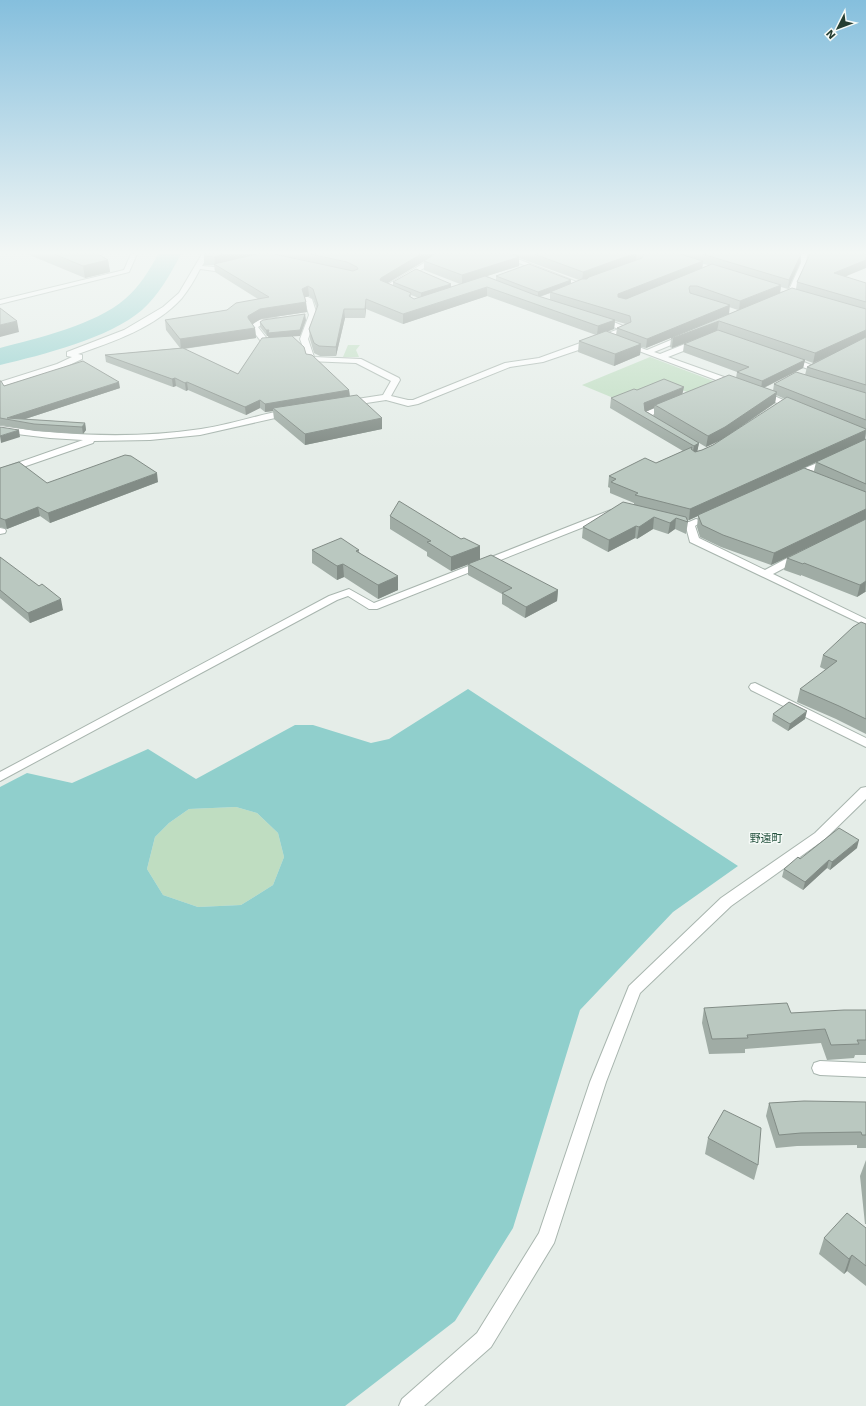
<svg xmlns="http://www.w3.org/2000/svg" width="866" height="1406" font-family="'Work Sans','Noto Sans JP',sans-serif">
<style>
.green{fill:#bfddc1}
.water{fill:#90cfcc;fill-rule:evenodd}
.lines{fill:none;stroke-linecap:round;stroke-linejoin:round}
.river{fill:#90cfcc;fill-rule:evenodd}
.minor-casing{stroke:#a8b5ae;stroke-width:2}
.minor{fill:#fff;fill-rule:evenodd}
.wall{fill:#a0aca5;fill-rule:evenodd}
.shaded-wall{fill:#828c86}
.building{fill:#bac8c0;stroke:#828c86}
.labels{text-anchor:middle;dominant-baseline:central;stroke-width:3;stroke-linejoin:round;paint-order:stroke}
.neighbourhood-label{font-size:11px;fill:#214f3b;stroke:#f5faf7}
</style>
<rect width="100%" height="100%" fill="#e5ede8"/>
<path class="green" d="M348,345H360L356,350L359,357H343Z
M650,357L716,382L690,393L665,384L623,402L582,385Z
M236,807L257,813L278,833L284,857L273,885L241,905L198,907L163,895L147,869L155,837L169,823L189,809Z"/>
<path class="water" d="M468,689L738,866L673,912L580,1010L513,1228L455,1321L345,1406H0V787L27,773L72,783L148,749L196,779L295,725H313L371,743L389,739ZM236,807L257,813L278,833L284,857L273,885L241,905L198,907L163,895L147,869L155,837L169,823L189,809Z"/>
<g class="lines">
<path class="river" d="M158,254H181C171,273 158,296 142,310C110,338 42,355 0,365V348C38,338 95,325 125,299C139,287 150,270 158,254Z"/>
<g class="minor-casing">
<path id="minor" d="M131,254H137L129,272L0,304V300L124,270Z
M202,254H209L202,266L215,267L230,264L233,266L215,271L200,269C195,279 189,289 182,298C156,327 113,342 78,354L82,355V359L63,368L0,387V382L57,364L72,357L67,356V352L124,330L163,307L179,293Z
M439,254H448L390,288L394,290V292H390L382,288Z
M495,254H505L587,286L582,287Z
M801,254H807C807,263 800,287 794,294C791,297 784,299 780,298V296L788,292L801,263Z
M305,297H308L312,299L317,315L308,339L314,357L361,359L399,378L400,380L391,396L408,400H413L505,363L539,358L619,329L596,321V317H602L630,329L608,340L543,362L510,367L418,404L408,406L386,400L347,406L344,405L343,403L344,401L383,395L391,381L356,363L308,361L300,339L309,315L304,299Z
M276,318L280,320L279,322L263,324L258,327L268,340L277,339L281,341L277,343L263,344L250,327L258,320Z
M685,334H688V338L654,352L660,354L695,340H701V344L668,357L738,382V386H732L623,345L627,343L647,350Z
M786,357H792L818,368L817,370H811L786,361Z
M757,391H763L799,407L795,410L792,409L757,395L756,393Z
M670,402L673,403L674,405L673,407L652,415V417L662,423L661,425H655L644,418L645,412Z
M290,409L293,410L294,412L293,414L200,435L150,440L94,441L93,443L0,475V469L83,440L50,438L0,432V426C67,436 134,439 201,429C231,425 260,414 290,409Z
M829,458L834,461L832,463L797,478L794,479L789,476L791,474Z
M611,510L614,511L616,513L614,515L377,609H369L348,596L337,600L0,781V772L329,596L349,589L374,603Z
M671,517L689,522L696,519L699,520L701,522L695,526L699,538L765,570L795,554H803L804,556L803,558L773,574L866,619V626L690,542L686,527L668,522L666,520L668,518Z
M0,528L5,529L6,531L5,533L0,534Z
M755,683L866,738V747L751,690L749,687L751,684Z
M866,787V799L825,839L731,906L640,993L606,1082L554,1243L491,1347L424,1406H399L402,1399L477,1333L539,1233L590,1082L629,986L721,898L815,833L861,788Z
M820,1061L866,1063V1077L820,1075L814,1073L812,1068L814,1063Z"/>
</g>
<use href="#minor" class="minor"/>
</g>
<path class="wall" d="M27,254H98L108,260L110,272L85,278Z
M205,254H801L800,263L788,289L781,287L780,292L796,289L797,282L808,258V254H866L846,277L866,283V433L865,440L866,439V592H865L857,597L801,575V576L784,570L787,558L828,538L771,565L721,547L700,537L697,527L698,516L689,520H687L688,522L686,534L675,529L668,534L653,529L637,539L635,538L608,552L582,538L583,527L634,505V503L610,493V488L608,487L609,476L656,463L683,451L610,408L611,398L637,390L683,394L736,378L737,372L683,352L684,344L718,331L672,348L670,347L671,338L646,348L641,347L640,355L614,366L578,352L579,341L596,335L487,296L403,324L366,309L365,318H345L336,356H320L314,353L310,339L309,329L317,309L313,299L309,296L305,297L306,302L307,312L261,319L252,324L255,328L256,338L184,349L238,374L269,337L268,336H267L260,327V322L306,320L300,336H292L306,354L349,390L350,396L382,418V429L305,445L274,419L273,411L265,412L260,408L246,415L188,390L186,391L176,386L173,387L106,362L105,355L180,348L166,330L165,320L227,310L258,299L215,272L214,265H204V256ZM519,258L579,280L571,284V280L496,276V280L487,276L519,266ZM424,261V270L460,284L451,287L393,282V285L388,283ZM703,264L709,265L702,268ZM550,293V300L540,297ZM411,295L419,298L414,299L411,297ZM729,307L738,310L729,314ZM615,321L626,324L617,328L616,335L607,332L614,329ZM805,360L813,363L807,367L805,375L774,384L773,391L764,388L803,368ZM776,395L785,399L724,439L775,403ZM654,408V416L646,411ZM667,424L706,447L723,439L713,445L702,450L697,451L699,443ZM816,462L814,471L804,468Z
M0,381L4,386L120,388L25,419L85,423L86,430L83,434L35,431L0,425Z
M0,468L47,483L158,482L50,523L40,516L7,529L0,527Z
M390,516L461,539L480,546V559L558,590L557,601L525,618L502,604V594L468,575V564L451,571L427,556V552L390,529Z
M312,550H359V552L398,590L378,599L344,577L337,580L312,563Z
M0,557L63,610L30,623L0,598Z
M866,624V734L836,719L797,702L800,689L826,670L820,667L823,655Z
M773,714L805,719L788,731L772,721Z
M857,848L830,870L827,868L803,890L782,877L784,869L800,859Z
M704,1008L791,1013L866,1010V1055H855L854,1058L827,1060L821,1043L745,1049V1053L709,1054L702,1023Z
M866,1102V1148H857V1145L797,1146L776,1148L766,1116L769,1103Z
M708,1138L758,1165L754,1180L705,1154Z
M866,1160V1224H865L860,1176Z
M866,1228V1286L847,1271L844,1274L819,1254L824,1238Z"/>
<path class="shaded-wall" d="M224,254H266L215,264L214,257Z
M421,254H436L381,287L380,280L381,278Z
M633,254H637L636,262L582,281L583,272Z
M801,254L800,263L788,289L789,280Z
M519,257V266L462,284V275Z
M108,260L110,272L85,278L83,266Z
M866,260V268L832,282L834,273Z
M703,261L702,270L617,304L618,294Z
M571,280V285L550,292V293L538,297V292Z
M451,284V289L421,298V293Z
M781,285L780,294L739,310L740,301Z
M308,286L309,296L303,298L302,289Z
M487,287V296L403,324V314Z
M366,299V309L365,318V309Z
M306,302L307,312L261,319L249,326L248,318V316L260,309Z
M730,305L729,314L646,348L647,339Z
M344,309L345,318L336,356V347Z
M305,314L306,320L300,336L269,338L268,336H267L266,330Z
M615,320L614,329L597,335L598,326Z
M17,321L19,332L0,337V325Z
M719,321L717,331L672,348L673,338Z
M255,328L256,338L181,349L180,339Z
M866,330V339L813,363L815,353Z
M641,344L640,355L614,366L615,354Z
M805,360L803,368L761,389L762,381Z
M175,378L176,386L173,387L172,379Z
M119,382L120,388L19,421L7,418Z
M187,382L188,390L186,391L185,383Z
M684,387L682,396L655,405L654,408L643,413L644,403Z
M349,390L350,399L273,408V411L265,412V404Z
M777,392L775,403L723,439L706,447L708,436Z
M260,400V408L246,415L245,407Z
M382,418V429L305,445V434Z
M85,423L86,430L83,434L82,427Z
M19,430L20,437L1,443L0,436Z
M866,430L865,440L689,520L690,509Z
M699,443L697,453L692,456L694,446Z
M157,473L158,482L50,523L48,513Z
M38,507L40,516L7,529L5,520Z
M866,509V520L771,565L774,553Z
M654,517L653,529L637,539L639,527Z
M676,518L675,529L668,534L670,523Z
M636,526L635,538L608,552L609,540Z
M480,546V560L451,571V557Z
M343,564L344,577L337,580V566Z
M398,576V590L378,599V585Z
M866,581L865,592L857,597L860,585Z
M558,590L557,601L525,618L526,607Z
M61,599L63,610L30,623L28,613Z
M807,711L805,719L788,731L790,724Z
M859,840L857,848L830,870L832,862Z
M829,860L827,868L803,890L805,882Z
M852,1255L847,1271L844,1274L849,1259Z"/>
<path class="building" d="M54,254H98L108,260L83,266Z
M205,254H224L214,257L204,256Z
M257,254H274L353,271L358,269L357,267L347,262L310,254H421L381,278L380,280L411,293L409,296L414,299L485,276L535,295L615,320L598,326L487,287L403,314L366,299L365,309H344L336,347L319,346L314,343L309,329L318,305L313,289L308,286L302,289L306,302L260,309L248,316V318L255,328L180,339L165,320L227,310L236,303L269,297L214,264Z
M435,254H513L519,257L462,275L424,261Z
M534,254H633L583,272Z
M643,254H680L703,261L618,294V297L626,299L712,264L781,285L740,301L697,286H690L689,288L690,293L730,305L647,339L617,328L631,322L630,316L550,292L582,279H587L589,277L642,258Z
M702,254H801L789,280Z
M810,254H866V260L834,273L866,283V302L797,282Z
M529,264L571,280L538,292L496,276Z
M416,269L451,284L421,293L393,282Z
M792,288L866,309V330L815,353L719,321L673,338H671Z
M0,308L17,321L0,325Z
M305,314L300,330L268,333L269,330H266L260,322L263,320Z
M718,330L805,360L762,381L737,372L749,367L684,344Z
M606,331L641,344L615,354L579,341Z
M292,336L304,347L306,354L312,355L349,390L265,404L260,400L245,407L187,382L185,383L175,378L172,379L105,355L183,348L238,374L262,338Z
M866,337V385L807,367Z
M83,361L119,382L7,418L85,423L82,427L34,424L0,418V381H1L4,386Z
M796,372L866,393V420L774,384Z
M729,375L777,392L725,427L708,436L655,405Z
M664,379L684,387L644,403L645,411L699,443L694,446L611,398L634,389L637,390Z
M357,395L382,418L305,434L273,408Z
M787,397L866,429V430L690,509L635,495L638,493L611,482L616,479L609,476L645,458L656,463L692,447L691,449L695,452L702,450L713,445Z
M0,427L19,430L0,436Z
M866,439V484L816,462Z
M125,455L131,456L157,473L48,513L38,507L5,520L0,518V468L19,462L47,483Z
M804,468L866,492V509L774,553L723,535L702,525L698,515Z
M399,501L461,539L464,538L480,546L451,557L427,542L431,541L390,516Z
M623,502L686,517L688,522L676,518L670,523L654,517L639,527L636,526L609,540L583,527Z
M866,519V581L860,585L804,563L803,564L787,558Z
M341,538L359,550L356,551L398,576L378,585L343,564L337,566L312,550Z
M491,555L558,590L526,607L502,593L512,588L468,564Z
M0,557L39,586L42,584L61,599L28,613L0,590Z
M861,622L866,624V719L839,706L800,689L837,661L823,655L853,627Z
M789,702L807,711L790,724L773,714Z
M839,828L859,840L832,862L829,860L805,882L784,869L798,857L800,859Z
M787,1003L791,1013L844,1010H866V1040H857L859,1044L831,1045L825,1029L747,1035L748,1038L712,1039L704,1008Z
M804,1101L866,1102V1135H862L861,1132L801,1133L779,1135L769,1103Z
M724,1110L761,1128L758,1165L708,1138Z
M847,1213L866,1228V1266L852,1255L849,1259L824,1238Z"/>
<linearGradient id="sky" x2="0" y2="1"><stop stop-color="#85bfdd"/><stop offset="0.56" stop-color="#f3f7f5"/><stop offset="1" stop-color="#f3f7f5" stop-opacity="0"/></linearGradient>
<rect width="866" height="451" fill="url(#sky)"/>
<g class="labels">
<g class="neighbourhood-label">
<text x="766" y="838">野遠町</text>
</g>
</g>
<g transform="translate(838 28) rotate(228)" stroke="#f5faf7" stroke-width="3" paint-order="stroke">
<path d="M0-3L7 15L0 10L-7 15Z" fill="#253e32"/>
<text y="-6" font-size="11" font-weight="bold" text-anchor="middle" fill="#253e32">N</text>
</g>
</svg>
